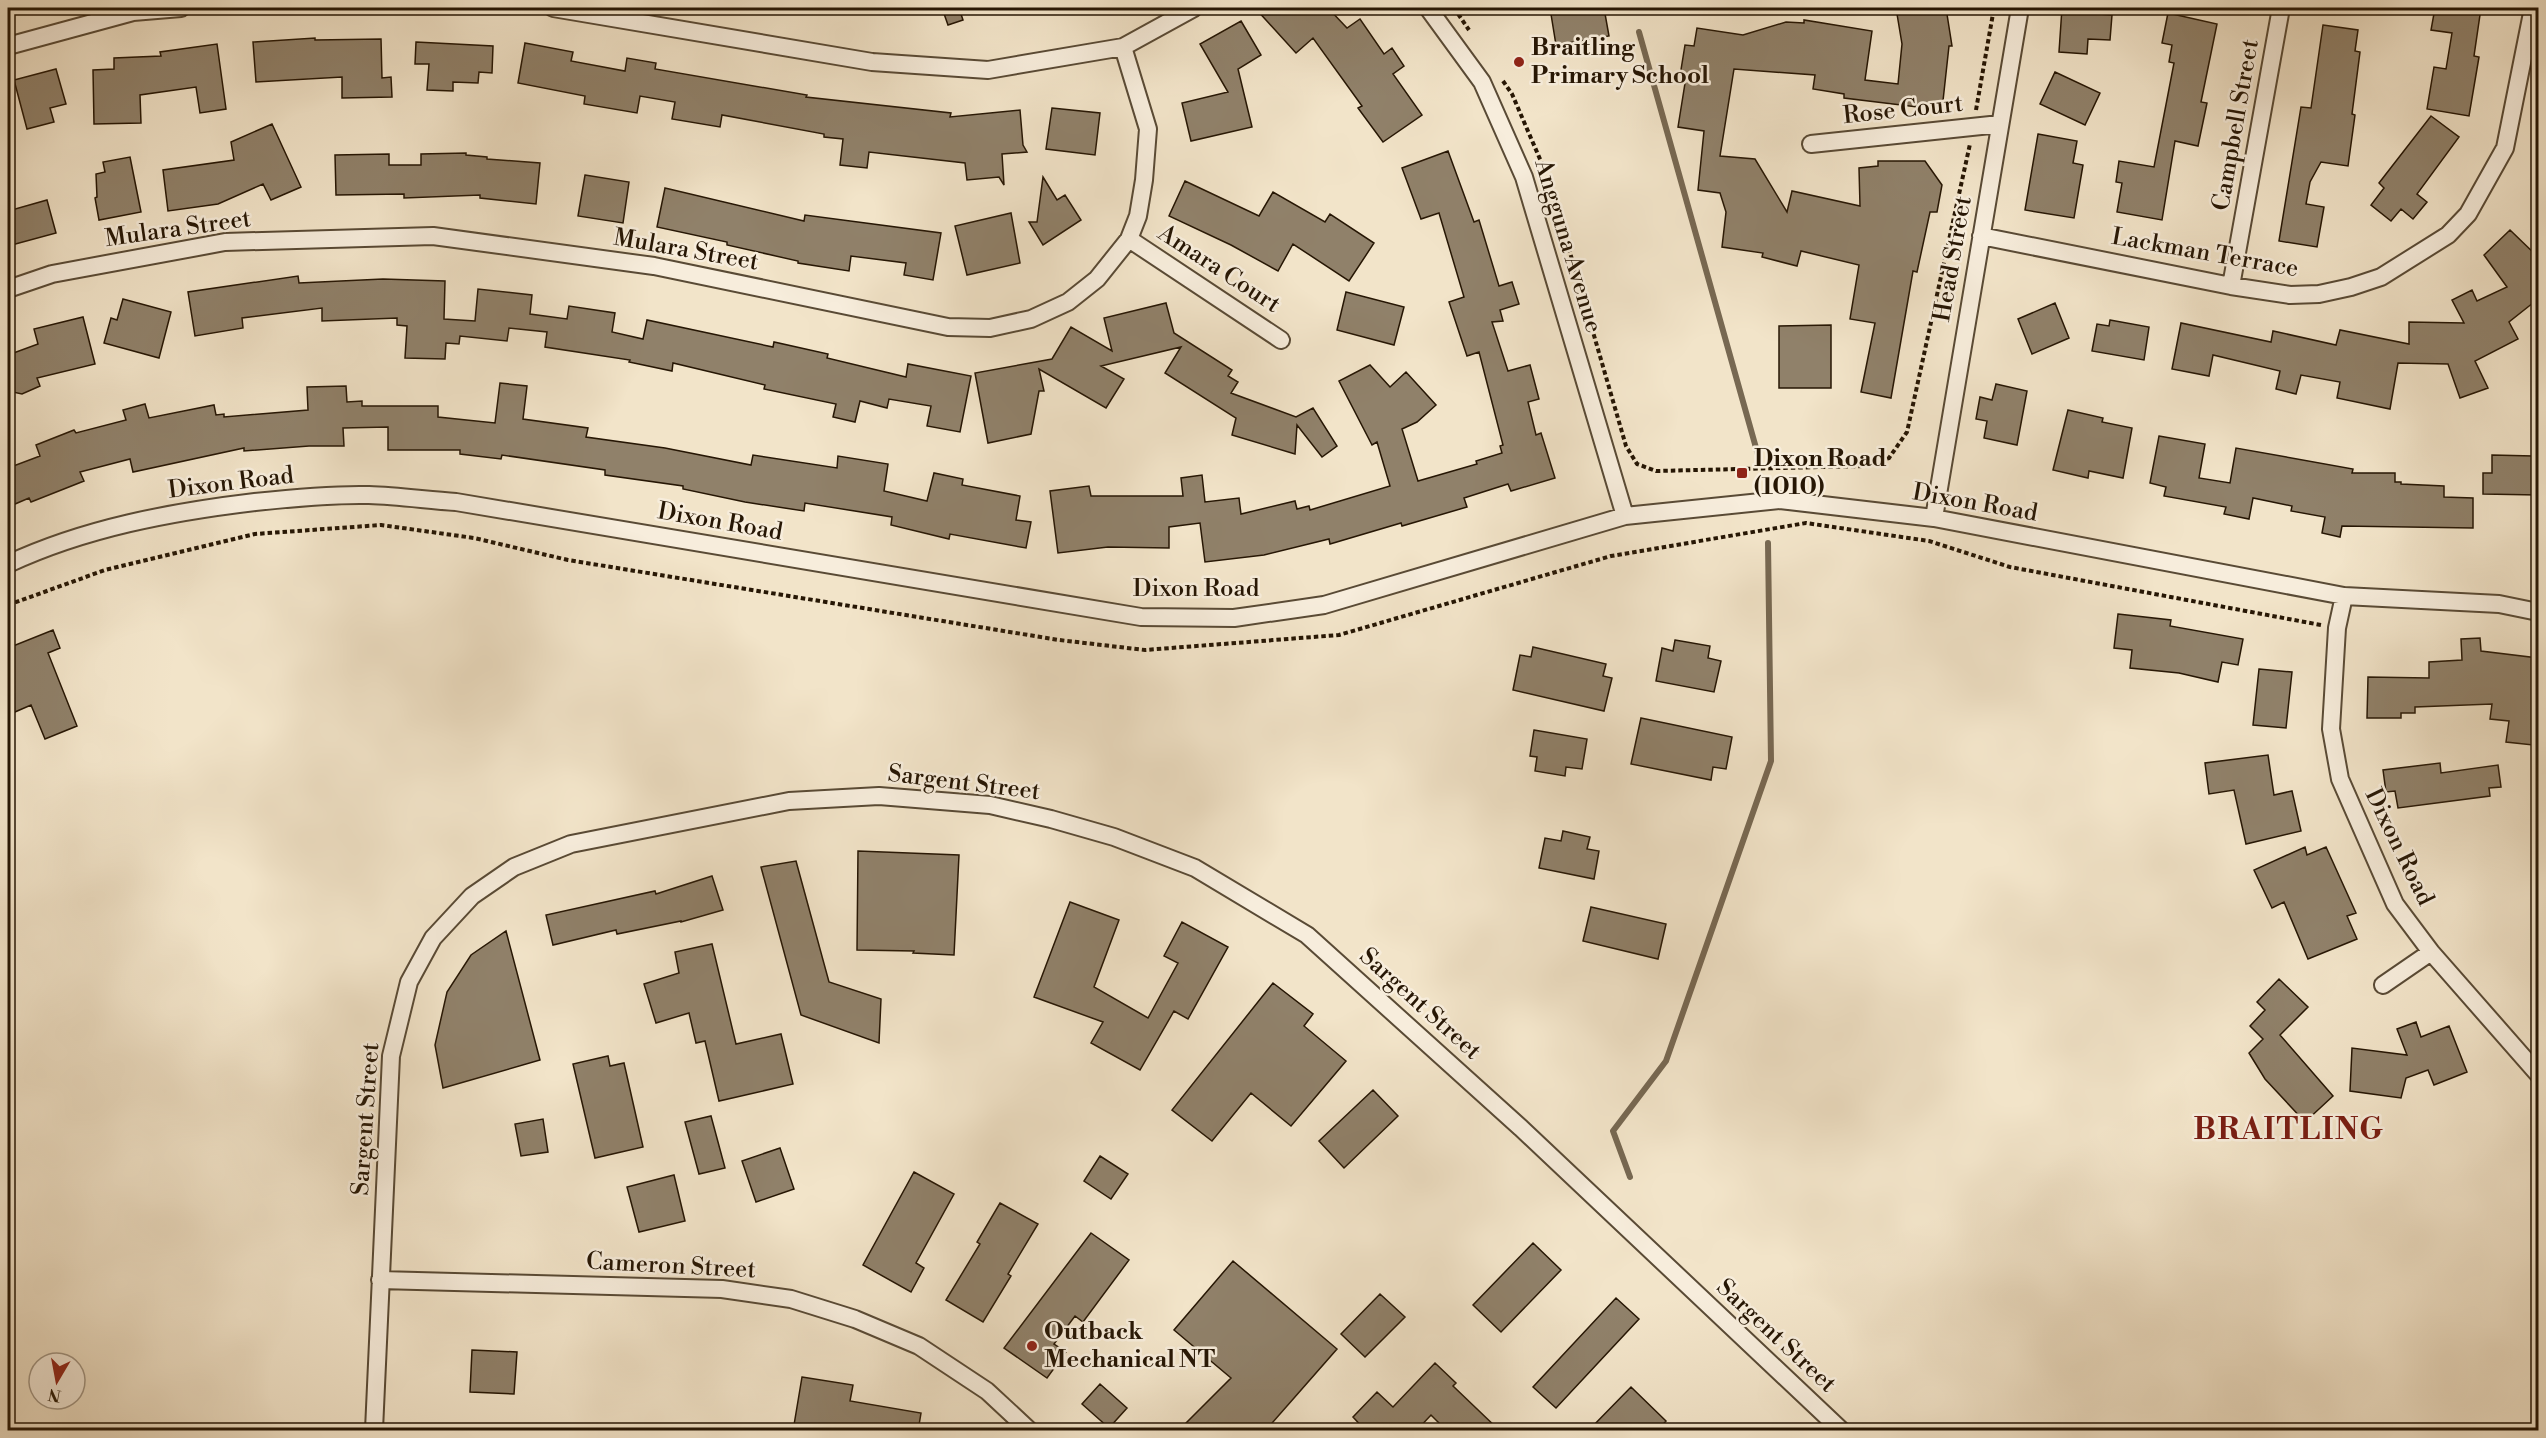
<svg xmlns="http://www.w3.org/2000/svg" width="2546" height="1438" font-family="'Libre Bodoni',serif">
<style>
.lines{fill:none;stroke-linecap:round;stroke-linejoin:round}
.stream{stroke:#776852;stroke-width:6}
.building{fill:#90816a;stroke:#261604;stroke-width:1.5}
.minor-casing{stroke:#594a35;stroke-width:20}
.path{stroke:#261604;stroke-width:4;stroke-dasharray:4.5 3;stroke-linecap:butt}
.minor{stroke:#f7eddc;stroke-width:16}
.poi-dot{fill:#8f2418;stroke:#f7eddc;stroke-width:2}
.labels{text-anchor:middle;dominant-baseline:central;stroke-width:5;stroke-linejoin:round;paint-order:stroke}
.poi-label{font-size:24px;font-weight:bold;fill:#261604;stroke:#f7eddc;text-anchor:start}
.street-label{font-size:24px;fill:#261604;stroke:#f7eddc}
.district-label{font-size:30px;font-weight:bold;letter-spacing:1.5px;fill:#7a1f14;stroke:#f7eddc}
</style>
<rect width="100%" height="100%" fill="#f2e4c9"/>
<filter id="stains"><feTurbulence type="fractalNoise" baseFrequency=".00333" numOctaves="4"/><feColorMatrix values="0 0 0 0 .2 0 0 0 0 .09 0 0 0 0 .02 0 0 0 .5 -.17"/></filter>
<radialGradient id="worn" r=".72"><stop offset=".6" stop-color="#630" stop-opacity="0"/><stop offset="1" stop-color="#630" stop-opacity=".3"/></radialGradient>
<g class="lines">
<path class="stream" d="M1639,32L1760,462
M1630,1177L1613,1131L1666,1061L1771,761L1768,543"/>
</g>
<path class="building" d="M942,8H959L963,20L948,25Z
M1255,8H1328L1347,28L1360,19L1384,54L1392,48L1404,66L1393,74L1422,115L1383,142L1358,108L1362,106L1313,38L1296,53Z
M1550,8H1604L1609,36L1556,45Z
M1896,8H1946L1952,46H1949L1942,110L1844,98V94L1813,89L1815,75L1734,69L1720,156L1755,159L1787,212L1792,191L1860,206L1859,168L1878,166V161H1925L1942,185L1937,212H1930L1917,272L1913,271L1891,398L1861,392L1875,323L1850,319L1859,265L1801,251L1797,266L1762,257L1763,253L1722,247L1726,212L1720,193L1698,190L1704,131L1678,127L1686,77L1680,76L1685,45L1694,46L1697,28L1743,35L1786,22L1804,23V20L1872,31L1865,80L1898,84L1902,44Z
M2062,8H2099V14L2112,15L2110,40L2088,39L2087,54L2059,52Z
M2435,8H2481L2474,56L2479,57L2469,116L2427,109L2434,67L2446,69L2452,33L2431,30Z
M2168,13L2217,24L2201,102L2207,103L2198,146L2175,141L2162,220L2117,212L2122,183L2116,182L2119,161L2154,167L2174,63L2169,62L2172,45L2162,43Z
M1241,21L1261,55L1238,69L1252,127L1191,141L1182,103L1228,92L1200,44Z
M2323,25L2358,30L2355,51L2360,52L2352,114L2355,115L2348,166L2321,162L2310,182L2306,204L2324,207L2317,247L2279,241L2301,107L2311,108Z
M315,38V40L381,39L382,78L391,77L392,97L342,98V77L256,82L253,42Z
M416,42L493,46L492,73L479,72L478,83L453,82V91L427,90L429,64H415Z
M525,43L573,52L571,61L625,71L627,58L656,63L655,69L807,95L806,97L951,113L950,117L1020,110L1023,145L1027,152L1002,154L1004,185L999,177L967,180L965,163L869,152L867,168L840,165L843,139L824,137V134L722,115L720,127L672,119L675,102L640,96L637,113L584,104L585,96L518,83Z
M217,44L226,109L200,113L196,87L140,95L141,123L94,124L93,70L114,69V58L161,56L160,52Z
M56,69L66,104L50,108L54,122L27,129L14,80Z
M2055,72L2100,93L2085,125L2040,104Z
M1052,108L1100,113L1095,155L1046,149Z
M2431,116L2459,137L2417,194L2427,202L2413,219L2401,209L2391,221L2371,205L2384,188L2379,183Z
M272,124L301,187L271,200L263,184L218,204L168,211L163,170L234,160L231,142Z
M2038,134L2077,141L2073,163L2083,165L2074,218L2025,210Z
M1448,151L1474,222L1479,220L1499,286L1512,282L1519,304L1500,310L1503,321L1492,322L1508,371L1530,365L1539,399L1528,402L1536,435L1541,433L1555,478L1511,491L1508,484L1464,498L1467,507L1402,526L1401,523L1330,544L1329,539L1264,555L1205,562L1200,523L1169,527V548L1108,547L1058,553L1050,491L1089,486L1091,496H1183L1181,478L1202,475L1205,502L1239,498L1241,514L1295,501L1297,509L1309,506L1310,510L1390,486L1377,442L1372,445L1339,381L1370,365L1390,387L1406,372L1436,405L1417,422L1402,429L1418,481L1477,464L1476,461L1502,453L1500,446L1503,445L1479,352L1467,356L1449,302L1464,297L1439,213L1421,219L1402,168Z
M466,153V155L487,157V159L540,163L536,204L480,198V195L404,198V194L336,195L335,155L389,154V165H421V154Z
M130,157L141,212L99,220L95,198L97,197L96,174L105,172L103,162Z
M585,175L629,182L623,223L578,216Z
M1043,177L1057,200L1065,195L1081,220L1043,245L1029,222H1037Z
M1185,181L1259,216L1273,192L1325,222L1330,214L1374,243L1349,281L1293,244L1278,271L1231,245L1169,216Z
M665,188L804,221L805,215L941,233L933,280L904,275L906,263L851,256L849,271L798,263V261L727,245V242L657,227Z
M47,200L56,233L8,246V211Z
M1011,213L1020,263L967,275L955,226Z
M2510,230L2538,257V299L2509,322L2518,339L2475,361L2488,388L2460,398L2448,364L2398,363L2390,409L2337,398L2340,382L2301,375L2296,394L2276,389L2280,371L2213,355L2209,376L2172,369L2181,323L2271,342L2273,331L2336,345L2340,330L2409,344V322L2464,323L2452,300L2472,290L2477,301L2507,287L2484,255Z
M298,276L299,283L383,279L445,281L444,319L475,321L478,289L532,295L530,314L567,319L569,306L615,313L612,332L643,339L647,320L773,347L774,342L828,354L827,358L906,377L908,364L971,376L960,432L927,426L931,406L889,399L887,408L860,401L855,422L833,417L836,404L764,389L765,385L673,363L672,371L629,362L630,360L545,347L547,332L509,328L507,341L460,336L459,344L446,343L445,359L405,358L407,326L397,325V318L322,321V308L242,318L243,328L195,336L188,292Z
M1346,292L1404,307L1394,345L1337,330Z
M123,299L171,312L159,358L104,343L111,318L117,320Z
M1166,303L1174,333L1232,370L1228,376L1238,382L1231,393L1296,417L1313,408L1337,446L1322,457L1297,425L1295,454L1232,435L1236,418L1165,373L1181,347L1101,366L1124,379L1106,408L1039,369L1044,391H1039L1031,434L988,443L975,373L1052,359L1071,327L1112,351L1104,318Z
M2055,303L2069,338L2032,354L2018,319Z
M83,317L95,364L37,378L40,386L22,394L8,391V355L38,344L34,329Z
M2110,320L2149,327L2144,360L2092,351L2097,324L2109,326Z
M1831,325V388H1779V326Z
M500,383L527,386L523,419L588,428L586,437L665,448L751,465L753,455L837,468L838,456L888,464L884,491L927,501L934,473L963,479L962,485L1020,496L1016,520L1031,522L1026,548L950,534L949,539L891,525L892,517L805,503L804,511L745,502L683,489V486L605,475V470L502,455L501,459L460,454V450H388V427L343,428L344,446H309L244,451V448L133,472L130,459L80,472L84,481L31,502L29,498L8,507V468L40,456L36,445L74,430L76,433L126,420L123,410L145,404L149,418L214,405L216,415L224,414V417L308,410L307,387L346,386L347,402L362,401V406H438V417L495,423Z
M1996,384L2027,391L2017,445L1984,438L1987,421L1976,419L1980,397L1992,400Z
M2068,410L2103,418L2102,422L2132,428L2123,478L2089,471L2088,478L2053,470Z
M2159,436L2205,444L2199,478L2230,483L2236,448L2353,469L2352,473H2395V482H2401V484L2444,486V497L2473,498V528L2342,526L2340,537L2322,533L2325,517L2291,511L2292,506L2253,498L2249,519L2224,514L2226,507L2164,496L2166,487L2150,483Z
M2492,455L2533,456V476H2538V495L2483,494V473H2492Z
M2118,614L2171,620L2170,626L2243,639L2238,665L2222,662L2218,682L2179,673L2130,668L2132,650L2114,648Z
M53,630L60,648L48,653L77,726L45,739L31,705L8,715V648Z
M2480,638L2481,651L2538,658V703L2533,745L2506,742L2509,721L2490,719L2492,704L2415,707V713H2401V718H2367L2368,677L2429,678V662L2462,660L2461,639Z
M1675,640L1710,646L1708,658L1721,661L1714,692L1656,681L1662,648L1673,651Z
M1533,647L1606,664L1603,676L1612,678L1604,711L1513,690L1520,655L1531,657Z
M2259,669L2292,672L2286,728L2253,725Z
M1641,718L1732,737L1726,769L1713,767L1711,780L1631,764Z
M1534,730L1587,739L1582,769L1566,767L1565,776L1535,771L1537,757L1530,756Z
M2268,755L2274,795L2292,791L2301,831L2246,844L2234,790L2209,794L2205,763Z
M2440,763L2441,773L2498,765L2501,787L2489,788L2490,796L2398,808L2395,791L2386,792L2383,770Z
M1563,831L1590,837L1587,849L1599,851L1594,879L1539,868L1545,838L1561,841Z
M2305,847L2307,855L2326,847L2356,913L2347,916L2357,939L2308,959L2284,902L2272,908L2254,870Z
M858,851L959,855L954,955L913,953L914,951L857,950Z
M796,861L829,982L881,999L879,1043L801,1015L761,867Z
M712,876L723,910L681,922V921L617,934L616,930L553,945L546,915L655,891L656,894Z
M1070,902L1119,920L1094,987L1148,1018L1178,963L1164,956L1182,922L1228,947L1188,1019L1174,1011L1140,1070L1091,1043L1103,1022L1034,997Z
M1591,907L1666,924L1658,959L1583,941Z
M506,931L540,1060L443,1088L435,1045L447,992L471,955Z
M712,944L736,1044L781,1034L793,1084L719,1101L705,1041L696,1043L689,1013L656,1023L644,984L679,973L675,952Z
M2279,979L2308,1007L2280,1035L2333,1096L2305,1122L2265,1079L2249,1053L2263,1039L2250,1026L2265,1010L2257,1002Z
M1273,983L1313,1014L1304,1026L1346,1061L1291,1126L1251,1093L1212,1141L1172,1110Z
M2416,1022L2421,1037L2449,1026L2467,1072L2434,1085L2428,1070L2406,1078L2401,1098L2350,1091L2352,1048L2407,1055L2397,1029Z
M608,1056L610,1066L624,1063L643,1147L595,1158L573,1064Z
M1373,1090L1398,1116L1344,1168L1319,1141Z
M711,1116L725,1168L699,1174L685,1122Z
M543,1119L548,1152L521,1156L515,1124Z
M780,1148L794,1189L756,1202L742,1161Z
M1100,1156L1128,1174L1111,1199L1084,1181Z
M914,1172L954,1194L916,1263L924,1268L911,1292L863,1265Z
M674,1175L685,1221L639,1232L627,1187Z
M1000,1203L1038,1224L1008,1274L1011,1276L983,1322L946,1300L980,1244L977,1242Z
M1091,1233L1129,1260L1083,1322L1075,1316L1054,1344L1066,1352L1047,1378L1004,1348Z
M1533,1243L1561,1270L1501,1332L1473,1305Z
M1233,1261L1337,1349L1265,1431H1178L1231,1378L1174,1330Z
M1380,1294L1405,1317L1365,1357L1341,1334Z
M1616,1298L1639,1319L1556,1408L1533,1387Z
M472,1350L517,1352L514,1394L470,1392Z
M1435,1363L1456,1383L1453,1386L1500,1431H1447L1431,1415L1416,1431H1366L1353,1417L1377,1392L1393,1407Z
M802,1377L853,1385L850,1401L921,1413L918,1431H793Z
M1100,1384L1127,1408L1109,1428L1082,1404Z
M1631,1387L1666,1421L1657,1431H1588Z"/>
<g class="lines">
<g class="minor-casing">
<path id="minor" d="M553,8L872,62L988,70L1123,47L1194,8
M1428,8L1482,82L1524,177L1625,516
M8,46L133,12L181,8
M1811,144L2000,124
M1981,236L2231,286L2290,295L2319,294L2351,287L2381,277L2448,235L2468,214L2505,148L2533,8
M1129,239L1281,340
M2231,286L2281,8
M8,289L52,274L225,242L433,236L654,266L948,327L990,328L1031,319L1068,302L1097,279L1129,239L1138,216L1144,180L1148,129L1123,47
M1934,518L2020,8
M8,564C85,528 171,512 255,502C292,498 331,494 369,495C398,496 427,500 456,502L1141,617L1234,618L1324,605L1625,516L1780,500L1934,518L2344,596L2499,604L2538,612
M2344,596L2337,628L2331,729L2340,779L2395,904L2431,952L2538,1074
M2383,985L2431,952
M380,1280L722,1289L791,1299L855,1319L919,1346L987,1391L1029,1430
M374,1430L391,1056L409,982L433,938L472,896L514,867L571,844L789,801L879,796L990,805L1051,819L1114,837L1195,868L1307,935L1521,1128L1841,1430"/>
</g>
<path class="path" d="M1454,8L1469,30
M1503,81L1512,94L1549,180L1626,446L1637,464L1656,471L1864,466L1889,458L1907,432L1970,144
M1976,110L1994,8
M8,605L105,570L255,534L381,525L474,538L568,560L1059,640L1145,650L1339,635L1611,556L1806,523L1929,541L2010,567L2321,625"/>
<use href="#minor" class="minor"/>
</g>
<g class="poi-dot">
<circle cx="1519" cy="62" r="6"/>
<rect x="1736" y="467" width="12" height="12" rx="3"/>
<circle cx="1032" cy="1346" r="6"/>
</g>
<g class="labels">
<g class="poi-label">
<text x="1531" y="48">Braitling<tspan x="1531" dy="28">Primary School</tspan></text>
<text x="1754" y="459">Dixon Road<tspan x="1754" dy="28">(1010)</tspan></text>
<text x="1044" y="1332">Outback<tspan x="1044" dy="28">Mechanical NT</tspan></text>
</g>
<g class="street-label">
<text transform="translate(1903 110) rotate(-6)">Rose Court</text>
<text transform="translate(2236 125) rotate(-80)">Campbell Street</text>
<text transform="translate(178 229) rotate(-8)">Mulara Street</text>
<text transform="translate(1568 246) rotate(73)">Angguna Avenue</text>
<text transform="translate(686 250) rotate(10)">Mulara Street</text>
<text transform="translate(2205 253) rotate(10)">Lackman Terrace</text>
<text transform="translate(1953 259) rotate(-80)">Head Street</text>
<text transform="translate(1219 269) rotate(33)">Amara Court</text>
<text transform="translate(231 483) rotate(-7)">Dixon Road</text>
<text transform="translate(1975 503) rotate(10)">Dixon Road</text>
<text transform="translate(720 522) rotate(10)">Dixon Road</text>
<text x="1196" y="589">Dixon Road</text>
<text transform="translate(964 783) rotate(7)">Sargent Street</text>
<text transform="translate(2399 847) rotate(64)">Dixon Road</text>
<text transform="translate(1420 1004) rotate(42)">Sargent Street</text>
<text transform="translate(366 1119) rotate(-86)">Sargent Street</text>
<text transform="translate(671 1266) rotate(3)">Cameron Street</text>
<text transform="translate(1776 1336) rotate(43)">Sargent Street</text>
</g>
<g class="district-label">
<text x="2289" y="1130">BRAITLING</text>
</g>
</g>
<rect width="2546" height="1438" fill="none" stroke="#f2e4c9" stroke-width="30"/>
<rect x="9" y="9" width="2528" height="1420" fill="none" stroke="#261604" stroke-width="3"/>
<rect x="15" y="15" width="2516" height="1408" fill="none" stroke="#261604" stroke-width="1.5"/>
<g transform="translate(57 1381) rotate(190)"><circle r="28" fill="#f7eddc" stroke="#a39786" stroke-width="1.5"/>
<path d="M0-4.5L10 22L0 15L-10 22Z" fill="#8f2418"/>
<text y="-9" font-size="16" font-weight="bold" text-anchor="middle" fill="#261604">N</text>
</g>
<rect width="100%" height="100%" filter="url(#stains)"/>
<rect width="100%" height="100%" fill="url(#worn)"/>
</svg>
